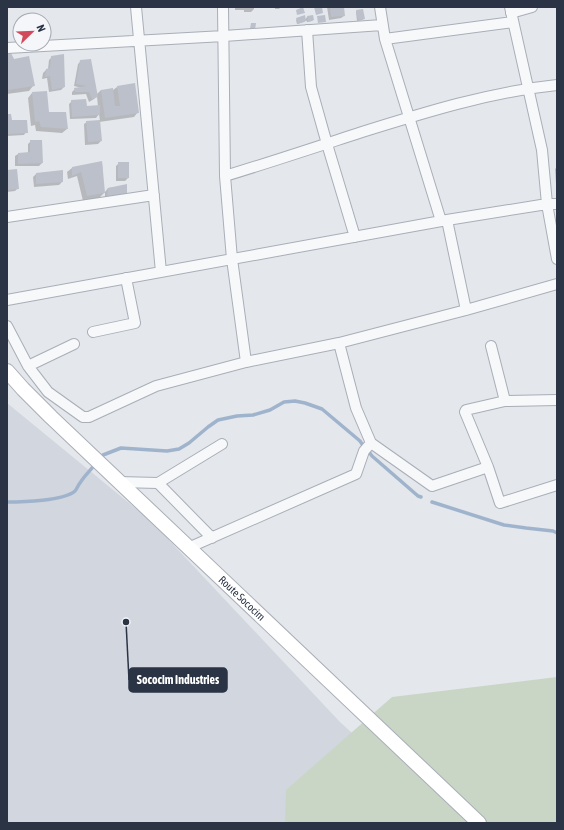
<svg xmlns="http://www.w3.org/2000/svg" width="564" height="830" font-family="'Asap Condensed',sans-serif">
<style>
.built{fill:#d2d6de}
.green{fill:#c9d6c5}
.shadow{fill:#0003}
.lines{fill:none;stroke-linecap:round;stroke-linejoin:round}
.stream{stroke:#9fb4cc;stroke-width:3.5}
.building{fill:#bbc0ca}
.street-casing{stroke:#a9aeb7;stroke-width:12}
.secondary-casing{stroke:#a9aeb7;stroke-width:16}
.street{stroke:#f7f8fa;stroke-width:10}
.secondary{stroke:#fff;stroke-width:14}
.labels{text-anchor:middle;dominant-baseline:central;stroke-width:3.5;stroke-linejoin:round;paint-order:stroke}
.street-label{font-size:11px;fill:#2b3445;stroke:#f4f6f9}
.leader{fill:none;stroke:#2b3445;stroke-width:1.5}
.callout-dot{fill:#2b3445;stroke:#f4f6f9;stroke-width:1.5}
.callout{fill:#2b3445;stroke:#2b3445;stroke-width:1.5}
.callout-label{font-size:12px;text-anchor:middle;font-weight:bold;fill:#fff}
</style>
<rect width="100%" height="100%" fill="#e4e7ec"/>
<path class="built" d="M7,403L151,521L340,722L451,823H7Z"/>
<path class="green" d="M557,677V823H285L286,790L392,697Z"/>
<path class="shadow" d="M235,7H254V9L251,12H244V10H235Z
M275,7H281L279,9H275Z
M327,7H343L344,16L341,18L329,20Z
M357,11L364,19L362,20L357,21L356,12Z
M312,16L313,20L312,21L307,22L306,20L304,22L297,24L296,20L297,19L305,20L307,17Z
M7,54L13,61L33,86L29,91L7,94Z
M52,57L64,87L61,90L49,92L47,78L42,79L43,73L46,70L48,69L49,60Z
M81,61L96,95L101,90L112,91L117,87L138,112L134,117L99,122L101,141L98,144L85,145L84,124L87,122L100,121L99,114L96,118L70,119L69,104L72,101L86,107H98L97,96L94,99L89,102L86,94L72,95V92L75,89L82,88L74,86L78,64Z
M32,93L49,113L67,129L62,133L36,131L35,125L31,126L28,98Z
M7,115L11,121L26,132L24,135L7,136Z
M31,141L42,163L39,166H15V156L18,154L28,153V144Z
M102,162L104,193L99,198L83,201L77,176L68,179L67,172L72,168Z
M119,163L128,178L125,181H116V166Z
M557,167V184H556L555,169Z
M7,171L18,188L15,191L7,192Z
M36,174L62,182L59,185L34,187L33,177Z
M126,186L105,200V192L108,188Z"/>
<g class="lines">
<path class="stream" d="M369,452L372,456L418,496L421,497
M100,459L103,455L121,448L167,451L179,449L189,443L208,427L218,420L237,416L253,415L270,410L284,402L295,401L305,403L322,409L360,441L362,444
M7,502C22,502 64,501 75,491C77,489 78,485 80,483C84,476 91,470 96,463
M432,502L504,525L526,528L553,531L557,533"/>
</g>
<path class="building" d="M303,7L305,13L297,15L296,10Z
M314,7H322L323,13L316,15Z
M330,7H344L345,16L331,17Z
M363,9L365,19L358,20L356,10Z
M305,15L306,21L298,24L296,18Z
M313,15L314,20L308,22L307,16Z
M325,15L326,22L318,23L317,16Z
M251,23H256L255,30L250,29Z
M7,53H11L14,59L29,56L35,86L7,90Z
M64,54L65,87L52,90L50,76L45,77L46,69L50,68L51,56Z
M91,59L98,97L92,99L89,92H75L74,88L87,86L76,84L80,60Z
M135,83L139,113L105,118L101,90L113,88L115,106H120L117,86Z
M47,91L49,112H66L68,129L41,127L39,121L35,122L32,92Z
M86,99L87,106L100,105V115L72,117L71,100Z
M7,114H11L12,120H27L28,133L7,134Z
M100,120L102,141L88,142L86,121Z
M30,140H42L43,163L18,164V153L30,152Z
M102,161L105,193L87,196L81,172L72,176V167Z
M118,162H129V178H118Z
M17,169L19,189L7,190V170Z
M63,170V182L36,184V173Z
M127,184V195L107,198L108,188Z"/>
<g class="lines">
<g class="street-casing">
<path id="street" d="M136,7L161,272
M223,7L225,176L232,259L246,362
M380,7L385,39L441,221
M510,7L542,150L547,204L557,259
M511,13L532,7
M307,30L311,87L327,144L355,237
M385,39L513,22
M7,48L224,36L382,25
M225,176C271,162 316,147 362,132C426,112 490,92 557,85
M7,217L154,195
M447,220L466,310
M7,300L447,220L547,204H557
M7,326L28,366L48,392L83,417H89L156,386L246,362L339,343L466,310L557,284
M93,332L135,323L126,278
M339,343L356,408L371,443L432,486L488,467
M491,346L505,401
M28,366L74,344
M557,400L505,401L466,410L465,412L488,467L500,503L557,485
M119,482L158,483L222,444
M158,483L212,538
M188,548L356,474L364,451L371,443"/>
</g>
<g class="secondary-casing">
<g id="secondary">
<path id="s1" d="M7,371L23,389L51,417L479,823"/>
</g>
</g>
<use href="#street" class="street"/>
<use href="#secondary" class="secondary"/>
</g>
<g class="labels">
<g class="street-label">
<text stroke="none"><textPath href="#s1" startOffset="327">Route Sococim</textPath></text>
</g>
</g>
<path class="leader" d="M126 622L129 680"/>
<circle class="callout-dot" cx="126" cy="622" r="4"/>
<rect class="callout" x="129" y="668" width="98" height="24" rx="4"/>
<g class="callout-label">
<text x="178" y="684">Sococim Industries</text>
</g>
<rect width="564" height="830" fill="none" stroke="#2b3445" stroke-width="16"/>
<g transform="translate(32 32) rotate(67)"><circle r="19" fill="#f4f6f9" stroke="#a4a8b1"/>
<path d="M0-3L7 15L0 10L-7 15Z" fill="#d1495b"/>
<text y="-6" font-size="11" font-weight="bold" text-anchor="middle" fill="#2b3445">N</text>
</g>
</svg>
